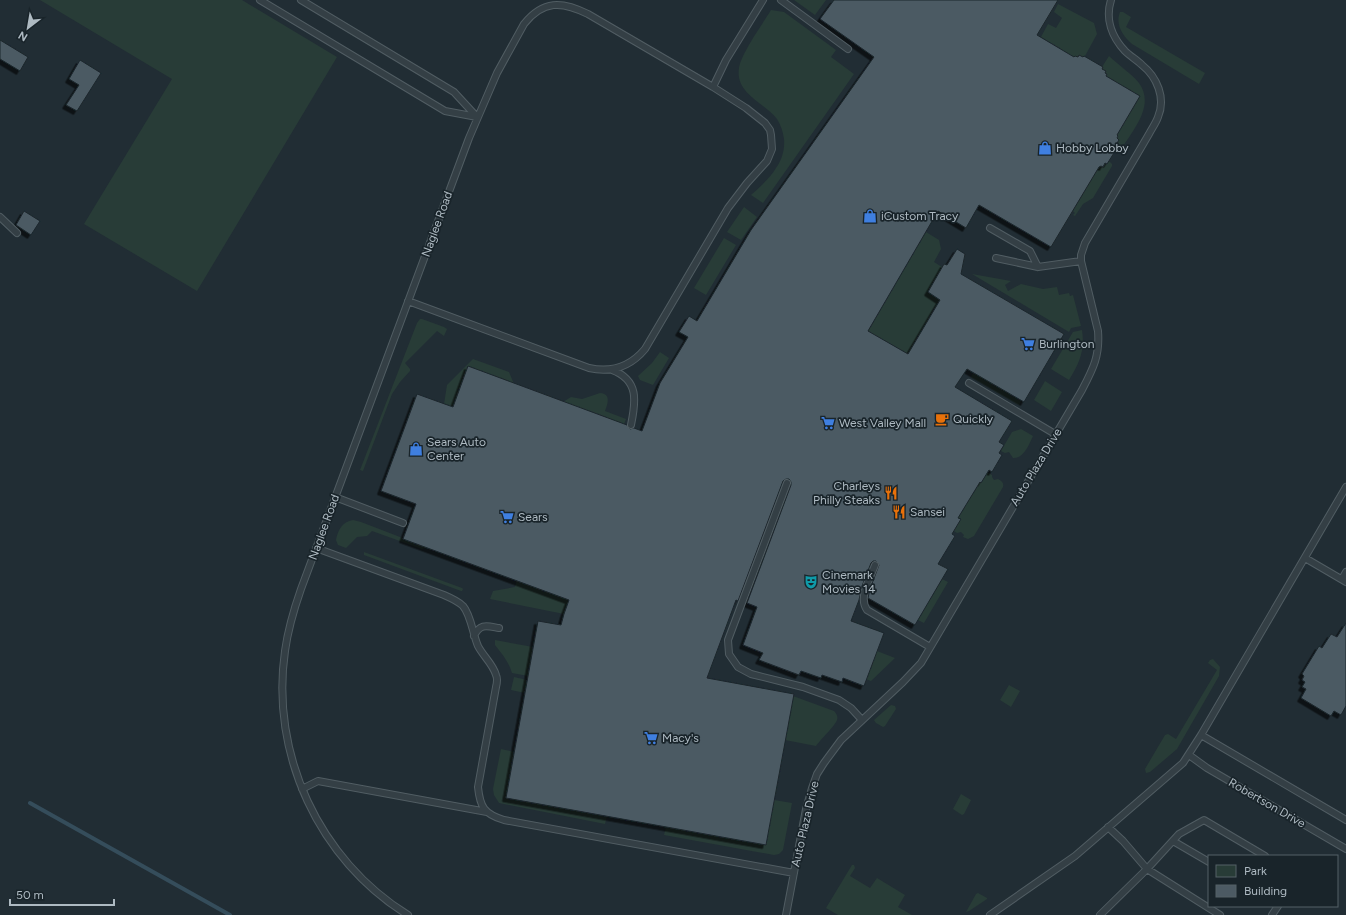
<svg xmlns="http://www.w3.org/2000/svg" width="1346" height="915" font-family="Figtree,sans-serif">
<style>
.green{fill:#283c37}
.lines{fill:none;stroke-linecap:round;stroke-linejoin:round}
.stream{stroke:#354d5b;stroke-width:4}
.building{fill:#4c5a63;stroke:#1b262c;filter:url(#shadow)}
.lane-casing{stroke:#515d63;stroke-width:8}
.lane{stroke:#343f45;stroke-width:6}
.labels{text-anchor:middle;dominant-baseline:central;stroke-width:3.5;stroke-linejoin:round;paint-order:stroke}
.poi-label{font-size:12px;fill:#aebac2;stroke:#19242a;text-anchor:start}
.street-label{font-size:12px;fill:#aebac2;stroke:#19242a}
</style>
<defs>
<filter id="shadow"><feDropShadow dx="-3.5" dy="3.5" stdDeviation="0" flood-color="#0009"/></filter>
</defs>
<rect width="100%" height="100%" fill="#212d34"/>
<path class="green" d="M40,0H242L337,57L197,291L84,224L172,79Z
M794,0H826L815,15Z
M1058,4L1094,23L1097,34L1085,56L1083,57L1079,55L1078,57L1075,56L1074,57L1041,37L1048,24L1056,28L1062,18L1054,12Z
M771,10L784,12L836,50L831,57L854,74L763,203L751,195C760,187 770,178 776,168C782,160 785,149 784,139C783,132 781,125 777,119C764,102 735,94 739,68C741,54 763,23 771,10Z
M1120,12H1123L1131,17L1126,27L1205,73L1199,84L1132,44C1123,36 1115,25 1120,12Z
M1109,56C1118,65 1131,73 1139,83C1155,105 1134,129 1122,148L1121,149L1117,147V143L1119,140L1117,138L1118,136L1117,135L1140,96L1106,76L1107,74L1105,73L1106,71L1102,69V67Z
M1109,161L1112,164V166L1093,198L1083,204L1075,216L1073,215L1075,213L1073,211L1099,167L1101,166H1103L1105,163L1107,164Z
M744,207L757,217L741,240L727,232Z
M926,232L939,240L941,249L934,262L942,267L928,292L940,300L908,354L868,331Z
M724,238L736,245L706,295L694,288Z
M972,274L1011,281L1005,285L1008,291L1021,284L1043,289L1057,287L1059,295L1069,293L1070,296L1073,295L1081,326L1071,328L1069,332Z
M420,319H422L444,327L447,329L444,336L437,331L405,363L410,369V371L400,382L392,394L363,471L360,470L417,323Z
M1082,330C1085,350 1080,362 1069,380L1051,369L1073,332Z
M660,352L669,358L653,385L640,380L638,376L652,363Z
M473,359L509,372L514,384L468,366L453,407L444,404L447,385Z
M973,373L1021,401L1019,405L971,377Z
M1045,381L1062,392L1051,411L1034,400Z
M600,393C611,394 608,403 605,411L626,419L624,424L563,402L571,397L582,399Z
M1021,429L1033,436C1029,444 1024,459 1013,458L1009,452L1005,453L1001,451L1012,432Z
M987,472L992,475V477L994,480L998,479C1002,481 1004,483 1003,487L974,536L968,539L963,537L964,535L961,532L957,533L954,531L961,519L958,518L980,482L981,483Z
M353,520L361,522L426,547L422,549L372,531L367,536L357,537L346,548L338,545L336,540C338,530 342,522 353,520Z
M364,552L462,588L463,589L462,591H461L364,555Z
M942,579L948,582L924,623L918,620Z
M517,580L569,600L564,614L490,599L493,591L515,587Z
M495,640L533,647L528,676L512,673C509,662 502,654 495,645Z
M877,651L895,658L871,681L866,679Z
M1213,659L1220,667L1219,676L1177,749L1150,772L1146,773L1145,769L1165,735L1168,734L1176,739L1217,670L1208,663L1210,660Z
M514,677L527,680L525,693L511,690Z
M1009,685L1020,691L1011,707L1000,700Z
M793,696L834,711C837,714 838,717 837,720C835,726 820,740 816,746L785,740Z
M891,705L895,706L896,709L885,726L883,727L876,723L874,720Z
M501,749L514,752L506,798L607,816L605,824L499,803L494,795L493,789Z
M961,794L971,800L964,814L962,815L953,809Z
M774,800L792,803L783,850L779,854L774,855L664,835L666,827Z
M852,865H854L855,868L850,876L870,888L877,878L905,895L898,907L912,915H838L826,908Z
M978,893L987,898V899L969,911L966,912L976,894Z"/>
<g class="lines">
<path class="stream" d="M30,803L230,915"/>
</g>
<path class="building" d="M834,0H1058L1037,35L1074,57L1075,56L1078,57L1079,55L1083,57L1084,56L1103,67L1102,69L1106,71L1105,73L1107,74L1106,76L1140,96L1117,135L1118,136L1117,138L1119,140L1117,143L1119,145L1107,164L1105,163L1103,167L1101,166L1099,167L1051,247L979,205L966,228L938,211L868,331L908,354L940,300L928,292L944,264L947,265L957,249L965,254L961,274L1064,334L1024,402L967,369L955,387L1012,421L999,442L1004,445L999,453L1002,455L992,472L989,470L981,483L980,482L958,518L961,519L952,534L955,536L938,564L948,569L915,625L868,598L870,589L879,565L876,561H873L871,563L862,586L859,600L851,621L884,633L864,686L843,678L842,682L822,675L821,678L801,671L799,675L759,660L763,653L743,645L757,607L747,603L791,485V482L789,479H786L783,481L738,601L736,600L707,678L794,694L766,845L506,798L538,621L561,625L564,614L569,600L403,539L416,504L381,491L417,394L453,407L468,366L627,425L630,429L634,428L642,431L660,383L688,337L679,332L689,316L697,321L751,230L874,57L820,19Z
M0,40L28,57L20,71L0,59Z
M80,60L101,73L77,111L66,105L79,85L69,79Z
M24,211L40,221L31,235L16,225Z
M1346,623V706L1341,715L1334,711L1331,716L1301,698L1306,689L1302,687L1305,682L1302,680L1304,676L1302,674L1319,646L1322,648L1331,634L1337,637Z"/>
<g class="lines">
<g class="lane-casing">
<path id="lane" d="M260,0L445,111L477,117
M301,0L454,92L477,117
M781,0L848,49
M713,87L726,60L763,0
M0,217L17,233
M990,228L1030,251L1038,267
M996,258L1038,267L1081,261
M612,370C639,380 636,401 631,425
M969,383L1055,434
M787,483L728,640L729,654L738,667L751,674L803,687L839,700L851,708L862,720
M335,497L403,523
M316,548L444,595C451,598 458,601 463,606C471,615 473,635 478,646C483,656 493,664 496,675C498,679 497,683 496,687L478,787C480,807 484,814 504,820L794,873
M1305,558L1346,582
M875,565C870,579 858,597 867,610L930,647
M1342,579L1346,572
M474,636C480,623 487,626 499,628
M1201,735L1346,820
M1189,755L1207,768L1346,849
M302,789L318,781L487,812
M1108,827L1123,841L1147,869L1220,915
M1173,841L1209,862
M408,915C319,860 270,754 285,651C288,629 294,609 301,589L469,138L497,73L524,24C543,0 562,1 588,14L713,87L746,108L765,123L770,130L771,135L772,149L767,161L747,183L728,208L645,349C630,367 612,373 589,368L408,301
M786,915L806,809L812,788L817,774L824,763L841,740L903,682L921,663L1082,390C1093,369 1100,356 1098,331L1081,261V255L1085,243L1149,134C1152,128 1156,123 1158,117C1166,98 1157,77 1142,65C1137,60 1130,56 1125,51C1112,37 1105,19 1111,0
M990,915L1075,856L1183,763L1201,735L1346,487
M1100,915L1147,869L1179,834L1204,820L1265,856
M1272,915L1278,906"/>
</g>
<use href="#lane" class="lane"/>
</g>
<defs>
<g id="shop-bare" transform="scale(1.08)"><path d="M-5-2.5h2.3a2.7 3.5 0 0 1 5.4 0H5L5.5 6h-11ZM-1.5-2.5h3a1.5 2.3 0 0 0-3 0Z" fill="#3f7fe0" stroke="#19242a" stroke-width="2.5" paint-order="stroke"/></g>
<g id="supermarket-bare" transform="scale(1.08)"><path d="M-6-5.5h2.5l.6 2H6L4.5 2H-2.5L-4.4-4H-6ZM-1.5 3.2a1.3 1.3 0 1 0 .1 0ZM3 3.2a1.3 1.3 0 1 0 .1 0Z" fill="#3f7fe0" stroke="#19242a" stroke-width="2.5" paint-order="stroke"/></g>
<g id="cafe-bare" transform="scale(1.08)"><path d="M-5.5-4.5H6V0H3Q3 3.5 0 3.5H-2.5Q-5.5 3.5-5.5 0ZM3-3.2v2h1.7v-2ZM-6 4.5H4V6H-6Z" fill="#e8710a" stroke="#19242a" stroke-width="2.5" paint-order="stroke"/></g>
<g id="restaurant-bare" transform="scale(1.08)"><path d="M-5-6h1v4h1v-4h1v4h1v-4h1v5L-1.5 .5V6h-2V.5L-5-1ZM5-6V6H3V1.5H1.5Q1.5-4 5-6Z" fill="#e8710a" stroke="#19242a" stroke-width="2.5" paint-order="stroke"/></g>
<g id="theatre-bare" transform="scale(1.08)"><path d="M-5-5.5Q0-4 5-5.5V0Q5 5 0 6Q-5 5-5 0ZM-3.3-2.5H-1v1.5H-3.3ZM1-2.5H3.3v1.5H1ZM-2.8 1Q0 5.5 2.8 1Z" fill="#0f9aa8" stroke="#19242a" stroke-width="2.5" paint-order="stroke"/></g>
</defs>
<g fill-rule="evenodd">
<use href="#shop-bare" x="1045" y="148"/>
<use href="#shop-bare" x="870" y="216"/>
<use href="#supermarket-bare" x="1028" y="344"/>
<use href="#cafe-bare" x="942" y="419"/>
<use href="#supermarket-bare" x="828" y="423"/>
<use href="#shop-bare" x="416" y="449"/>
<use href="#restaurant-bare" x="891" y="493"/>
<use href="#restaurant-bare" x="899" y="512"/>
<use href="#supermarket-bare" x="507" y="517"/>
<use href="#theatre-bare" x="811" y="582"/>
<use href="#supermarket-bare" x="651" y="738"/>
</g>
<g class="labels">
<g class="poi-label">
<text x="1056" y="148">Hobby Lobby</text>
<text x="881" y="216">iCustom Tracy</text>
<text x="1039" y="344">Burlington</text>
<text x="953" y="419">Quickly</text>
<text x="839" y="423">West Valley Mall</text>
<text x="427" y="442">Sears Auto<tspan x="427" dy="14">Center</tspan></text>
<text x="880" y="486" text-anchor="end">Charleys<tspan x="880" dy="14">Philly Steaks</tspan></text>
<text x="910" y="512">Sansei</text>
<text x="518" y="517">Sears</text>
<text x="822" y="575">Cinemark<tspan x="822" dy="14">Movies 14</tspan></text>
<text x="662" y="738">Macy's</text>
</g>
<g class="street-label">
<text transform="translate(437 224) rotate(-70)">Naglee Road</text>
<text transform="translate(1036 467) rotate(-59)">Auto Plaza Drive</text>
<text transform="translate(324 527) rotate(-70)">Naglee Road</text>
<text transform="translate(1267 803) rotate(30)">Robertson Drive</text>
<text transform="translate(805 824) rotate(-77)">Auto Plaza Drive</text>
</g>
</g>
<rect x="1208" y="855" width="130" height="52" fill="#19242a" stroke="#556067"/>
<rect x="1216" y="865" width="20" height="12" fill="#283c37" stroke="#556067"/>
<text x="1244" y="875" font-size="12" fill="#aebac2">Park</text>
<rect x="1216" y="885" width="20" height="12" fill="#4c5a63" stroke="#556067"/>
<text x="1244" y="895" font-size="12" fill="#aebac2">Building</text>
<g transform="translate(28 28) rotate(211)" stroke="#19242a" stroke-width="3" paint-order="stroke">
<path d="M0-3L7 15L0 10L-7 15Z" fill="#aebac2"/>
<text y="-6" font-size="11" font-weight="bold" text-anchor="middle" fill="#aebac2">N</text>
</g>
<path d="M10 899v6h104v-6" fill="none" stroke="#aebac2" stroke-width="2"/>
<text x="16" y="899" font-size="12" fill="#aebac2" stroke="#19242a" stroke-width="3" paint-order="stroke">50 m</text>
</svg>
